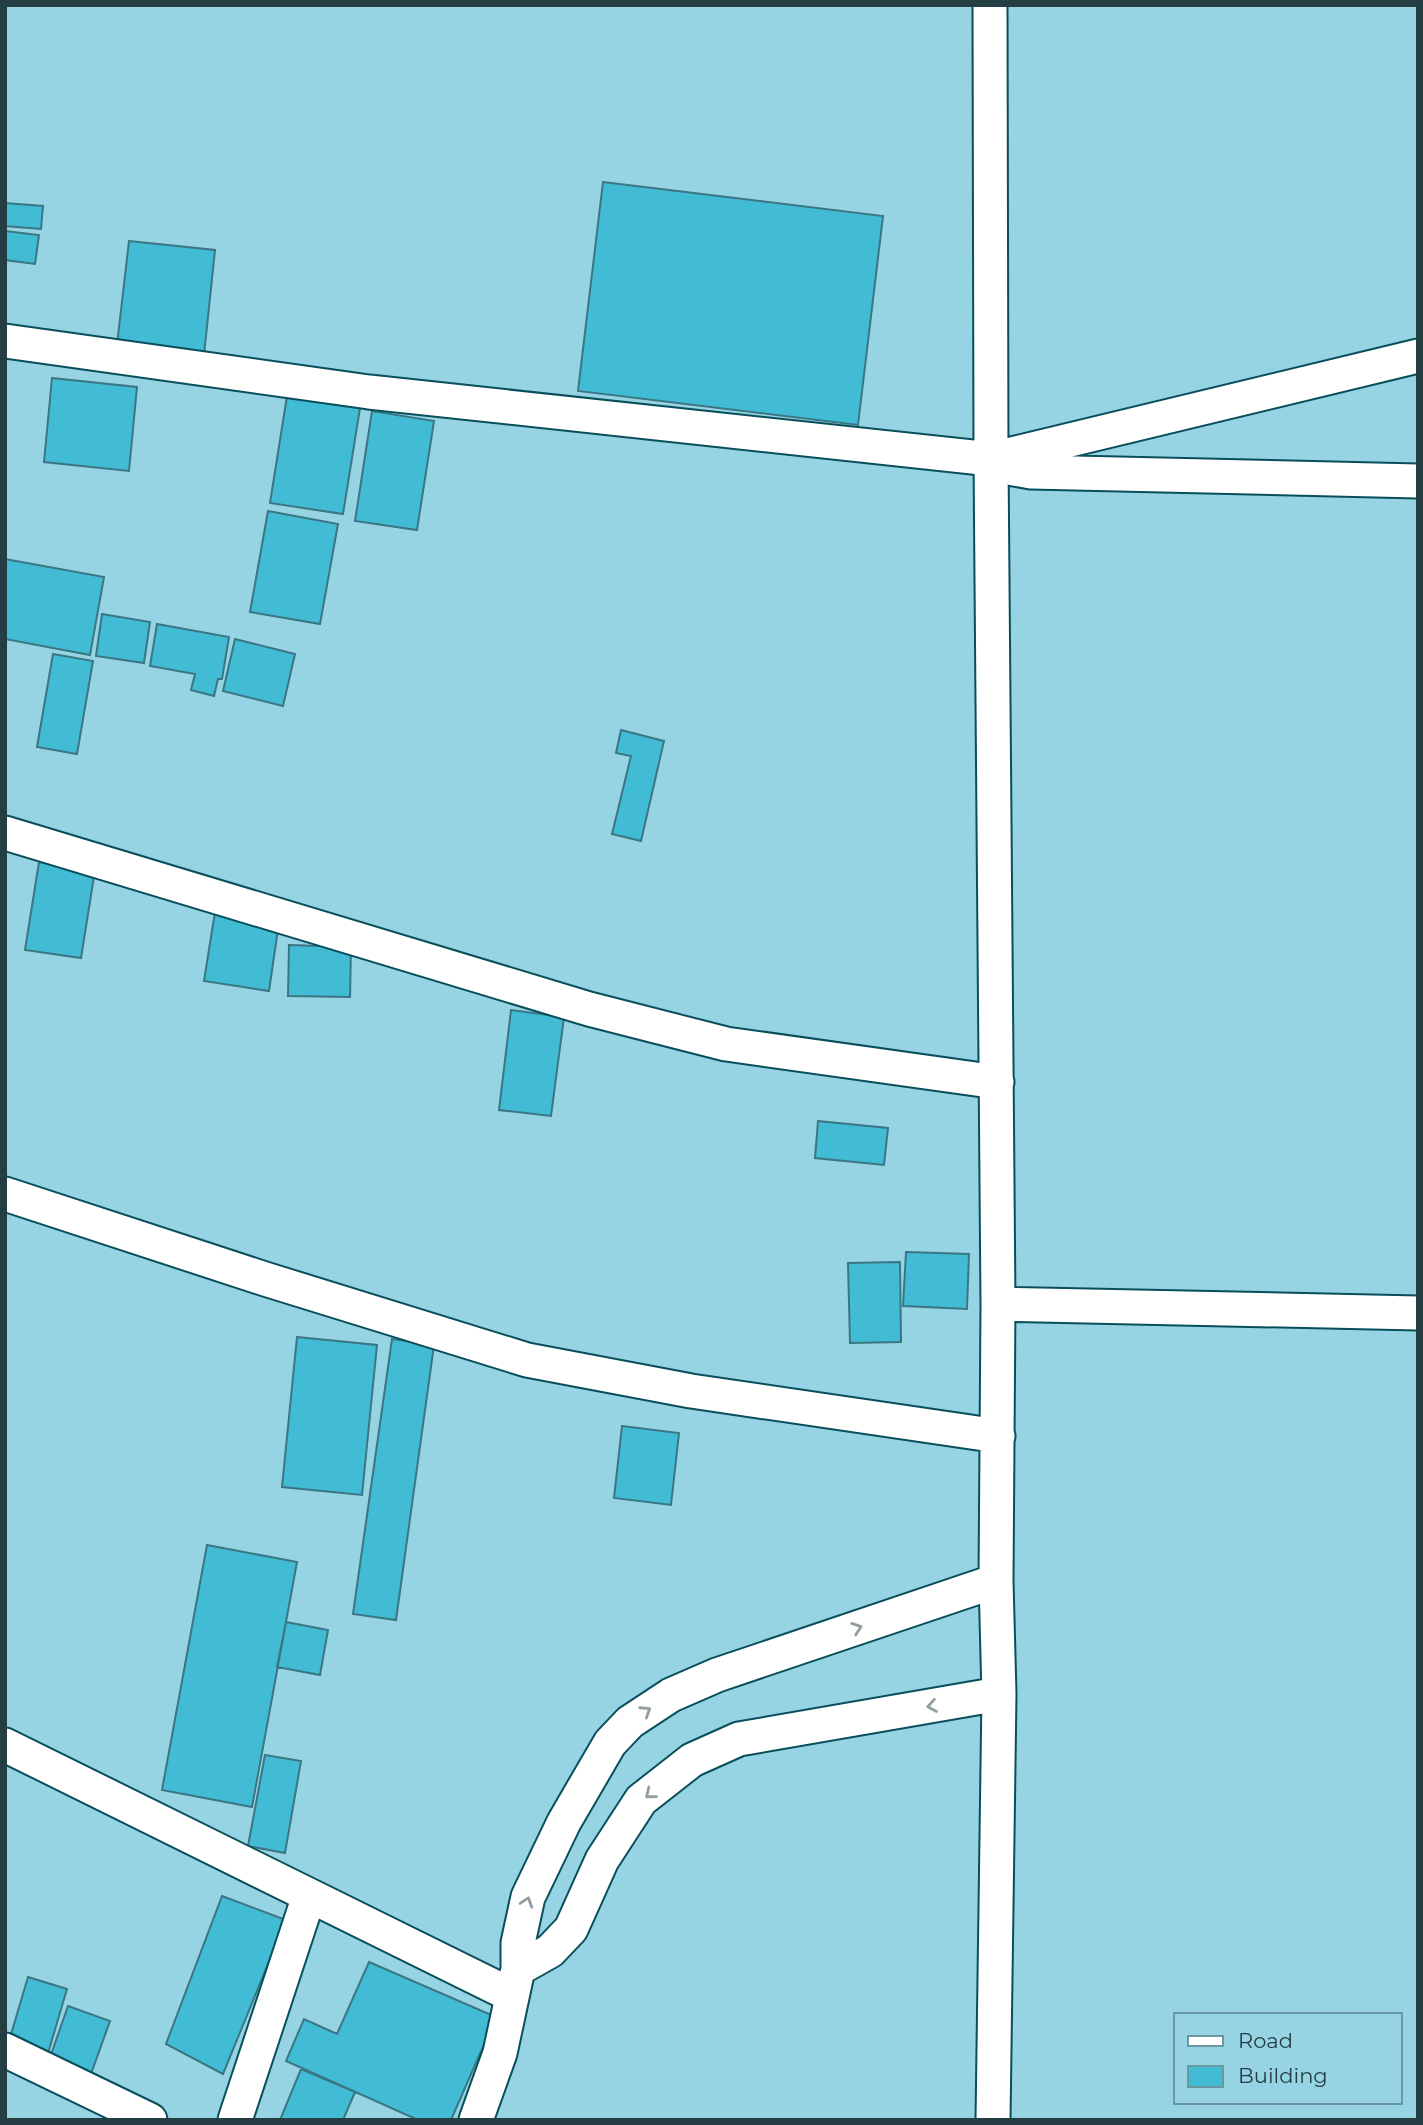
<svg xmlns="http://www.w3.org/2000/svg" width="1423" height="2125" font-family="Montserrat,sans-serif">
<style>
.building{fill:#42bbd5;stroke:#3a7683;stroke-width:2}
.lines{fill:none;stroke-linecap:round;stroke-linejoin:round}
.minor-casing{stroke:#084e5b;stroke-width:37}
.minor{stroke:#fff;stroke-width:33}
.oneway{stroke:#929ea2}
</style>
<rect width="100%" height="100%" fill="#97d4e3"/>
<path class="building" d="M603,182L883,216L858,425L578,391Z
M5,203L43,206L41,229L5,226Z
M5,231L39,235L35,264L5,260Z
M129,241L215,250L204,355L117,345Z
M52,378L137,387L129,471L44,462Z
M287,396L360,408L343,514L270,503Z
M372,411L434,421L417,530L355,521Z
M268,511L338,524L320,624L250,612Z
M5,559L104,577L90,655L5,639Z
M102,614L150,622L144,663L96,656Z
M157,624L229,637L222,679H218L214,696L191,690L195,674L150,666Z
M235,639L295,654L283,706L223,691Z
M53,654L93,661L77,754L37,747Z
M621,730L664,741L641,841L612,834L631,756L616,753Z
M39,862L95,870L81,958L25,950Z
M215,912L278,929L269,991L204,981Z
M289,945L351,947L350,997L288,996Z
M511,1010L564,1017L551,1116L499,1110Z
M818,1121L888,1128L884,1165L815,1158Z
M906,1252L969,1254L967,1309L903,1306Z
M900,1262L901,1342L850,1343L848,1263Z
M297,1337L377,1345L362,1495L282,1487Z
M392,1339L434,1345L396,1620L353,1614Z
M622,1426L679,1433L671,1505L614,1498Z
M207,1545L297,1562L252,1807L162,1790Z
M286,1622L328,1630L320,1675L277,1667Z
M265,1755L301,1761L285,1853L248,1846Z
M222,1896L286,1920L223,2074L166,2044Z
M369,1962L496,2017L451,2120H418L286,2061L304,2019L337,2034Z
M28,1977L67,1989L46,2060L7,2048Z
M68,2006L110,2021L87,2085L47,2066Z
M301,2069L355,2092L343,2120H280Z"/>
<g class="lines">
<g class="minor-casing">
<path id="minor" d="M990,5L991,459L998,1304L996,1581L999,1694L993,2120
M5,341L369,392L991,459L1014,469L1031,472L1418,481
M991,459L1418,356
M5,833L589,1009L726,1044L997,1082
M5,1194L265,1279L527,1360L691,1391L998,1436
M998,1304L1418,1313
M5,1745L511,1995
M518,1969L550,1951L571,1929L602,1860L641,1800L692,1760L739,1739L999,1694
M5,2050L150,2120
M235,2120L309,1896
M476,2120L500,2053L518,1969V1943L528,1897L564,1822L610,1743L630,1722L671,1695L717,1675L996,1581"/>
</g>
<use href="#minor" class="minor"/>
</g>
<defs><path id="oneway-chevron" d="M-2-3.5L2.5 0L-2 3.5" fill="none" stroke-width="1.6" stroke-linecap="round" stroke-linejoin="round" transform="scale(1.75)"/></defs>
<g class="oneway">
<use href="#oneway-chevron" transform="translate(857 1628) rotate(-19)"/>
<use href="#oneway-chevron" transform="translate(932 1706) rotate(170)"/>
<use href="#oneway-chevron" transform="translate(646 1711) rotate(-33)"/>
<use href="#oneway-chevron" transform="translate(650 1794) rotate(141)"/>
<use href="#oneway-chevron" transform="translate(527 1902) rotate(-72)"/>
</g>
<rect width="1423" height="2125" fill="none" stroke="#253e44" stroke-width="14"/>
<rect x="1174" y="2013" width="228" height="91" fill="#97d4e3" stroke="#6998a3" stroke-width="2"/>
<rect x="1188" y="2036" width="35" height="10" fill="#ffffff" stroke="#6998a3" stroke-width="2"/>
<text x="1238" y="2048" font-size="21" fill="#253e44">Road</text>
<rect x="1188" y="2066" width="35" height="21" fill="#42bbd5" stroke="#6998a3" stroke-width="2"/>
<text x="1238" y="2083" font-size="21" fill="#253e44">Building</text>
</svg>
